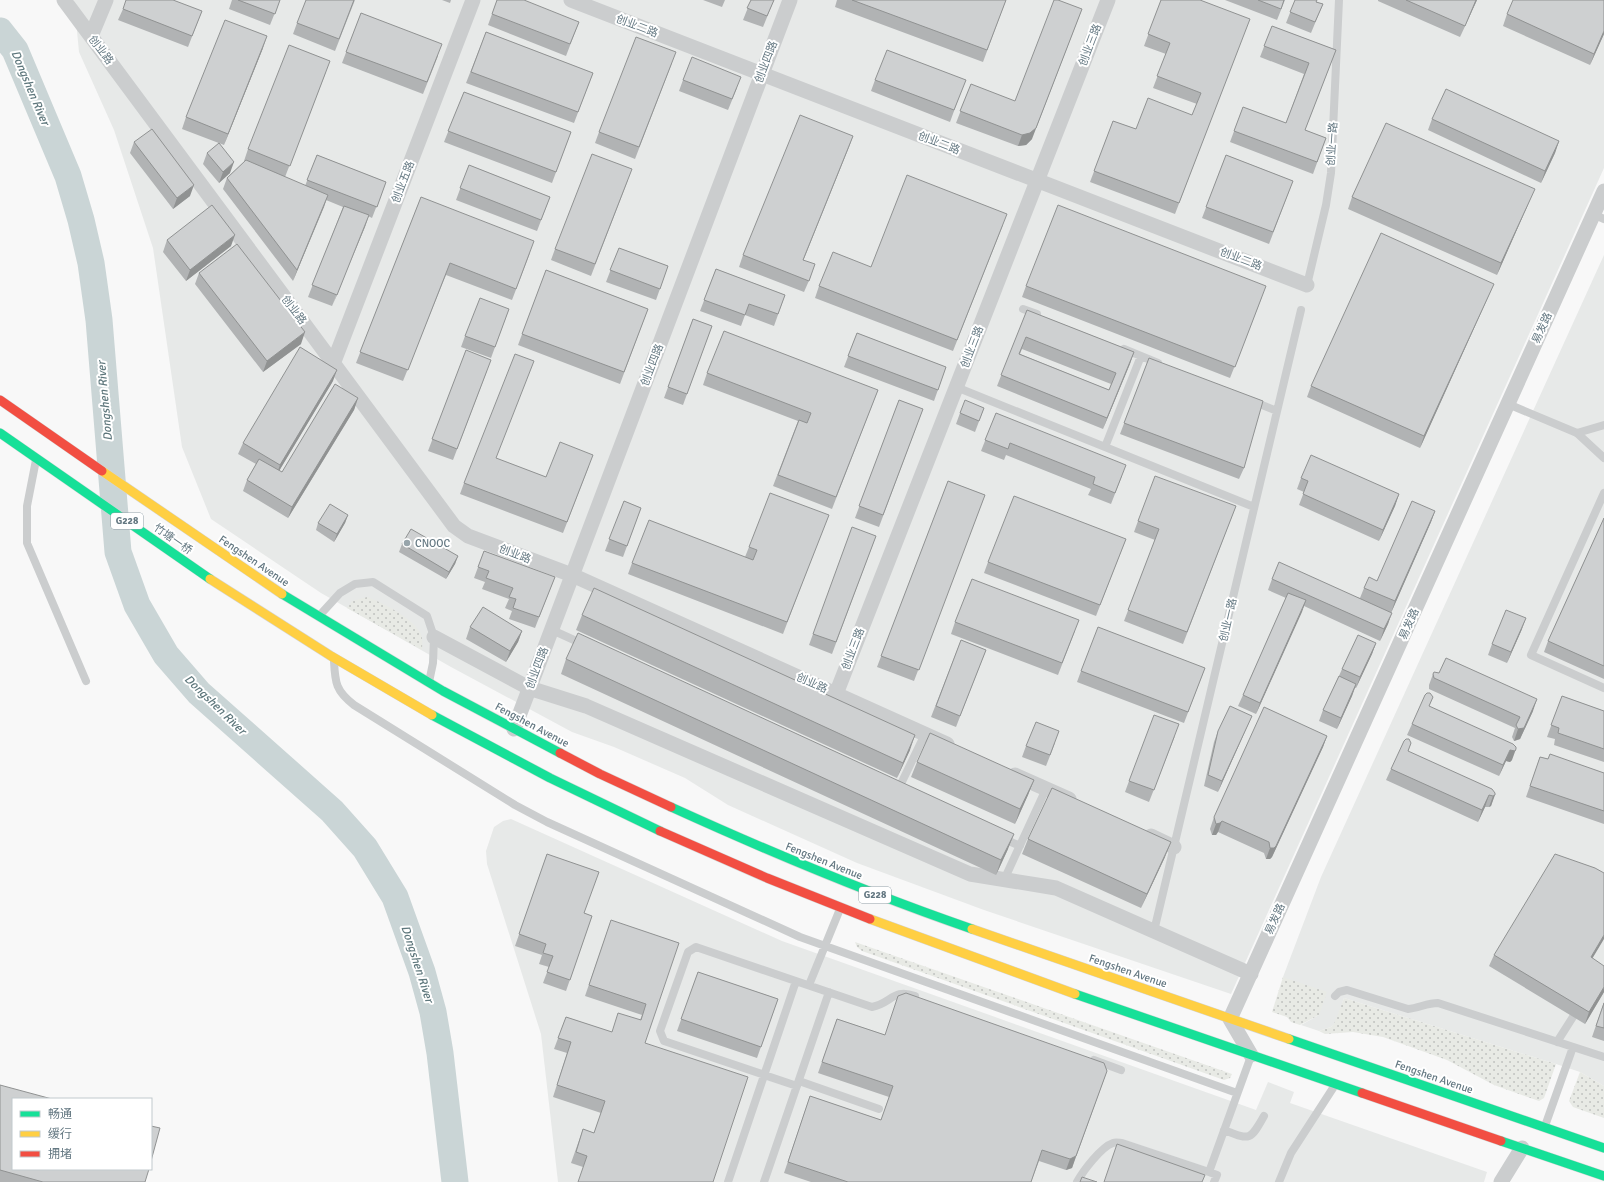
<svg xmlns="http://www.w3.org/2000/svg" width="1604" height="1182" font-family="Signika,'Noto Sans SC',sans-serif">
<style>
.built{fill:#e7e9e8}
.grass{fill:url(#grass-dots)}
.lines{fill:none;stroke-linecap:round;stroke-linejoin:round}
.river{stroke:#cad5d6;stroke-width:27}
.fast-casing{stroke:#d4d5d5;stroke-width:10}
.slow-casing{stroke:#d4d5d5;stroke-width:10}
.jam-casing{stroke:#d4d5d5;stroke-width:10}
.lane{stroke:#cbcdce;stroke-width:8}
.street{stroke:#cbcdce;stroke-width:15}
.fast{stroke:#16e098;stroke-width:9}
.slow{stroke:#ffcf43;stroke-width:9}
.jam{stroke:#f24e42;stroke-width:9}
.wall{fill:#b1b3b4;fill-rule:evenodd}
.shaded-wall{fill:#909292}
.building{fill:#ced0d1;stroke:#909292;fill-rule:evenodd}
.poi-dot{fill:#98a5ab;stroke:#fff;stroke-width:1.5}
.labels{text-anchor:middle;dominant-baseline:central;stroke-width:4;stroke-linejoin:round;paint-order:stroke}
.shield{fill:#fff;stroke:#92a0a8;stroke-width:1}
.shield-label{font-size:10px;font-weight:bold;fill:#647882}
.street-label{font-size:11px;fill:#647882;stroke:#fff}
.poi-label{font-size:11px;fill:#647882;stroke:#fff;text-anchor:start}
.water-label{font-size:12px;font-style:italic;fill:#5e777c;stroke:#fff}
</style>
<defs>
<pattern id="grass-dots" width="8" height="8" patternUnits="userSpaceOnUse"><rect width="8" height="8" fill="#e8eae5"/><path d="M2 2h.1M6 6h.1" fill="none" stroke="#c0c2bf" stroke-width="1.8" stroke-linecap="round"/></pattern>
</defs>
<rect width="100%" height="100%" fill="#f8f8f8"/>
<path class="built" d="M74,0H1604V168L1231,994L984,910L857,863L728,805L685,778L614,747L572,732L451,667L321,593L211,519L182,447L153,248L114,130L79,52Z
M1604,255V1086L1580,1072L1556,1064L1344,998L1335,1024L1331,1027L1319,1031L1301,1025L1319,1015L1283,977L1321,877Z
M511,819L782,941L1256,1110L1268,1082L1294,1092L1290,1103L1487,1172L1484,1182H558L541,1034L487,864L486,851L494,827L503,821Z"/>
<path class="grass" d="M367,597C382,602 414,619 421,634C423,639 422,645 422,650L347,608L352,601Z
M855,942L1232,1074L1230,1078L1224,1080L862,951L857,947Z
M1283,977L1327,992L1319,1015L1300,1025L1291,1022L1287,1017L1272,1012Z
M1344,998L1556,1064L1544,1098L1539,1101L1494,1085L1447,1060L1383,1037L1353,1032L1325,1034L1319,1031L1331,1027L1334,1024Z
M1580,1072L1604,1086V1118L1573,1107L1569,1101Z"/>
<g class="lines">
<path class="river" d="M0,31L15,50L68,176L81,220L91,263L99,320L118,552L137,605L166,655L199,693L332,811L365,848L395,897L422,972L433,1012L440,1053L455,1182"/>
<g class="fast-casing">
<path id="fast" d="M0,433L210,579
M282,594L443,691L560,753
M432,715L550,778L660,831
M671,807C770,852 870,894 972,929
M1075,994L1362,1093
M1289,1039L1604,1148
M1501,1141L1604,1176"/>
</g>
<g class="slow-casing">
<path id="slow" d="M102,471L282,594
M210,579L331,656L432,715
M870,919L1075,994
M972,929L1289,1039"/>
</g>
<g class="jam-casing">
<path id="jam" d="M0,400L102,471
M560,753L600,774L671,807
M660,831L767,878L870,919
M1362,1093L1501,1141"/>
</g>
<path class="lane" d="M1593,214L1604,219
M1307,285L1326,205L1331,173L1339,0
M1023,309L1037,314
M1124,349L1158,363
M956,387L1254,507
M1252,401L1277,411
M1508,404L1577,433L1604,458
M1577,433L1604,425
M1105,447L1141,356
M36,460L27,506V543L86,681
M1604,493L1531,655L1604,688
M319,616L340,593L355,584L373,582L427,616L434,637L433,663L429,682
M552,630L585,645
M334,661C335,683 336,691 354,705L515,805L547,822L800,937L1237,1093
M898,790L925,734
M1002,838L1020,846
M1004,880L1046,789
M1154,931L1301,310
M809,985L840,909
M1335,996L1339,992L1347,990L1408,1009C1419,1008 1427,1003 1438,1003L1604,1057
M1557,1042L1578,1009
M1094,1060L1121,1070
M799,1081L879,1109
M797,1086L664,1041L660,1031L688,952L696,947L872,1007C892,1003 893,988 915,996
M1545,1126L1573,1047
M1224,1130C1250,1140 1250,1141 1264,1116
M728,1182L796,981
M764,1182L829,992
M1077,1182C1083,1171 1101,1147 1113,1143C1116,1142 1120,1143 1122,1143L1209,1172
M1214,1182L1217,1175L1209,1172L1251,1056
M1279,1182L1291,1153L1335,1085"/>
<path class="street" d="M64,0L454,526L468,536L572,575L947,744
M571,0L1307,285
M91,36L106,0
M333,364L473,0
M434,637L529,688L586,706L970,874L1056,888L1251,974
M836,694L1108,0
M514,729L790,0
M1015,775L1069,799
M1151,836L1174,847
M1251,1055L1230,1019L1604,191
M1501,1182L1522,1148"/>
<use href="#fast" class="fast"/>
<use href="#slow" class="slow"/>
<use href="#jam" class="jam"/>
</g>
<path class="wall" d="M232,0H280L270,25L229,9Z
M355,0L335,51L293,34L297,23Z
M442,0H451L450,3Z
M497,0L579,22L566,56L488,25Z
M703,0H725L722,7Z
M751,0H774L763,27L743,20Z
M837,0H1006L983,62L835,7Z
M1161,0L1245,30L1175,214L1090,182L1113,121L1136,129L1192,115L1197,104L1153,88L1166,54L1144,46Z
M1225,0H1285L1277,20Z
M1295,0H1317L1316,2L1323,4L1311,33L1286,23Z
M1378,0H1477L1460,37L1378,1Z
M123,9L202,11L188,47L118,20Z
M361,13L438,56L423,94L342,63Z
M1507,14L1604,34L1590,65L1503,26Z
M1272,26L1336,50L1305,130L1326,138L1313,174L1230,142L1243,107L1286,123L1304,74L1260,57Z
M486,32L593,73L574,123L466,83Z
M263,48L224,145L182,129L186,117Z
M672,63L635,159L595,143L599,132Z
M326,72L285,177L305,186L317,155L386,182L372,218L368,216L332,306L308,297L343,207L326,200L293,281L223,189L227,178L245,161H244L248,149Z
M683,80L737,88L728,110L679,91Z
M875,80L961,92L950,122L871,91Z
M971,84L1032,139L1026,145L1018,146L956,123Z
M464,92L571,132L552,183L444,142Z
M1432,119L1559,141L1555,153L1541,183L1428,130Z
M853,136L803,260L811,276L804,292L739,267L743,255Z
M134,142L190,196L173,209L130,153Z
M207,153L230,173L219,183L203,164Z
M1226,155L1293,181L1269,244L1202,218Z
M469,165L550,197L537,231L456,200Z
M628,180L591,276L551,260L555,249Z
M421,197L530,253L512,300L446,275L403,381L356,363Z
M1352,197L1530,200L1497,275L1348,209Z
M1003,225L953,351L815,298L819,286L871,267Z
M167,240L231,246L186,281L163,252Z
M619,248L668,266L656,300L606,282Z
M716,269L785,295L774,326L745,315L741,326L700,311Z
M546,270L648,309L620,384L518,345Z
M199,273L301,344L263,372L195,284Z
M1026,286L1262,297L1230,378L1022,297Z
M1489,295L1420,448L1307,397L1311,386Z
M509,309L491,358L461,347L465,336Z
M1027,310L1134,352L1103,429L997,386ZM1022,349L1111,384L1109,390L1020,354Z
M693,319L712,326L683,405L664,398Z
M857,333L946,367L934,401L844,367Z
M466,350L487,371L453,460L428,451Z
M1149,358L1244,468L1239,479L1120,434Z
M707,373L878,390L832,509L773,486L798,421L703,385Z
M333,381L279,471L282,472L358,398L354,410L288,518L243,491L247,480L256,464L238,454L243,443Z
M899,400L923,409L879,527L855,518Z
M984,408L975,432L956,424L960,413Z
M996,413L1122,476L1111,504L1088,495L1091,489L1006,455L1004,460L981,451Z
M496,459L546,477L589,466L563,533L460,494L464,483Z
M1301,478L1399,494L1395,506L1379,541L1299,505L1304,492L1297,489Z
M948,481L985,495L914,681L877,667Z
M624,501L641,508L623,557L605,551Z
M1236,506L1183,644L1124,621L1155,540L1134,532L1138,521Z
M1435,511L1431,522L1391,613L1388,624L1380,641L1304,606L1256,714L1238,706L1243,695L1286,598L1268,590L1272,579L1360,598L1364,588L1377,581Z
M348,515L345,523L334,542L316,530L318,523Z
M1604,518V679L1544,652L1548,641Z
M824,526L783,634L628,574L632,563L745,557L749,547Z
M876,536L832,654L809,645L813,634Z
M1126,539L1096,616L984,573L988,562Z
M402,544L458,556L455,564L446,579L399,552Z
M484,551L555,577L535,628L509,619L512,611L505,608L509,599L482,589L485,582L474,578Z
M582,615L910,750L897,778L576,630Z
M955,622L1075,631L1058,675L951,634Z
M470,627L522,631L518,642L506,662L466,639Z
M1522,629L1507,663L1488,655L1492,644Z
M961,640L986,650L956,727L931,717Z
M1376,643L1372,654L1356,688H1355L1352,696L1337,729L1319,721L1323,710L1339,676L1342,669Z
M566,659L1008,849L996,875L561,674Z
M1205,668L1184,723L1077,682L1081,671Z
M1433,674L1533,711L1520,739L1514,741L1512,737L1515,728L1429,689V685Z
M1562,696L1604,711V762L1554,745L1555,739L1547,737Z
M1433,697L1429,706L1512,760L1510,762L1506,761L1499,776L1407,735L1412,724Z
M1252,716L1247,727L1218,792L1204,786L1214,742L1218,731Z
M1175,736L1149,802L1125,792L1129,781Z
M1327,736L1323,747L1272,857L1270,859H1266L1264,853L1218,832L1216,835H1212L1210,829L1214,817Z
M1055,743L1046,766L1022,757L1026,746Z
M1411,743L1408,752L1495,793L1491,806L1489,807H1485L1478,822L1386,780L1391,769Z
M1540,757L1604,773V824L1526,797Z
M917,762L1034,780L1028,795L1015,824L911,777Z
M1028,839L1165,857L1141,908L1022,854Z
M547,854L584,913L592,916L566,991L543,983L549,967L539,964L542,955L515,946Z
M607,932L679,943L583,1167L571,1163L583,1129L594,1133L601,1113L553,1097L567,1053L554,1049L566,1017L611,1032L640,1020L642,1015L585,996Z
M1494,955L1593,959L1604,992L1585,1024L1489,966Z
M698,972L778,999L757,1058L677,1031Z
M1604,1002V1041L1592,1037Z
M837,1019L885,1035L1104,1063L1072,1168L1066,1170L1039,1161L1031,1182H811L784,1173L810,1096L881,1120L889,1097L818,1073Z
M0,1085L145,1182H0Z"/>
<path class="shaded-wall" d="M1476,0H1477L1460,37L1465,26Z
M1082,9L1032,139L1026,145L1018,146L1022,135Z
M1604,31V34L1590,65L1594,54Z
M267,36L263,48L224,145L228,134Z
M853,136L849,147L799,271L803,260Z
M1559,141L1555,153L1541,183L1545,171Z
M234,162L230,173L219,183L223,172Z
M194,185L190,196L173,209L177,198Z
M1535,189L1530,200L1497,275L1501,263Z
M328,195L324,207L293,281L297,270Z
M369,215L365,227L332,306L337,295Z
M235,235L231,246L186,281L190,270Z
M1494,284L1489,295L1420,448L1424,436Z
M305,332L301,344L263,372L267,361Z
M1134,352L1130,364L1103,429L1107,418Z
M337,370L333,381L276,476L280,465Z
M358,398L354,410L288,518L292,507Z
M1399,494L1395,506L1379,541L1383,530Z
M1435,511L1431,522L1391,613L1395,601Z
M348,515L345,523L334,542L337,534Z
M458,556L455,564L446,579L449,572Z
M1306,600L1302,612L1256,714L1260,703Z
M1392,613L1388,624L1380,641L1384,629Z
M1526,618L1522,629L1507,663L1511,652Z
M522,631L518,642L506,662L510,651Z
M1376,643L1372,654L1356,688L1360,677Z
M1356,684L1352,696L1337,729L1341,718Z
M1537,699L1533,711L1520,739L1514,741L1518,729Z
M1252,716L1247,727L1218,792L1222,781Z
M915,735L910,750L897,778L903,763Z
M1327,736L1323,747L1272,857L1270,859H1266L1270,848Z
M1516,749L1512,760L1510,762L1506,761L1499,776L1503,765L1510,750Z
M1034,780L1028,795L1015,824L1020,809Z
M1489,795L1485,807L1478,822L1482,810Z
M1495,795L1491,806L1489,807L1493,796Z
M1222,821L1218,832L1216,835H1212L1216,824Z
M1014,834L1008,849L996,875L1001,860Z
M1171,842L1165,857L1141,908L1147,894Z
M1604,935V939L1586,969L1591,957Z
M1604,987V992L1585,1024L1589,1012Z
M1107,1071L1072,1168L1066,1170L1070,1159Z"/>
<path class="building" d="M126,0H173L202,11L192,36L123,9Z
M238,0H280L275,14Z
M306,0H354L339,39L297,23Z
M497,0H524L579,22L570,44L492,14Z
M751,0H774L767,16L747,8Z
M852,0H1006L987,50Z
M1054,0H1058L1082,9L1036,128L1030,133L1022,135L960,111L971,84L1015,101Z
M1161,0H1200L1250,19L1179,203L1094,171L1113,121L1136,129L1148,98L1192,115L1201,93L1157,76L1170,43L1148,34Z
M1258,0H1284L1281,9Z
M1295,0H1317L1316,2L1323,4L1315,22L1290,12Z
M1406,0H1476L1465,26Z
M1513,0H1604V31L1594,54L1507,14Z
M361,13L442,44L427,82L346,52Z
M225,20L267,36L228,134L186,117Z
M1272,26L1336,50L1305,130L1326,138L1317,162L1234,131L1243,107L1286,123L1309,63L1264,46Z
M486,32L593,73L578,112L471,72Z
M636,37L676,52L639,147L599,132Z
M289,45L330,61L290,166L248,149Z
M887,50L966,80L954,110L875,80Z
M692,57L741,77L732,99L683,80Z
M1446,89L1559,141L1545,171L1432,119Z
M464,92L571,132L556,172L448,131Z
M800,115L853,136L803,260L815,264L809,281L743,255Z
M1386,123L1535,189L1501,263L1352,197Z
M152,129L194,185L177,198L134,142Z
M219,143L234,162L223,172L207,153Z
M592,154L632,169L595,264L555,249Z
M317,155L386,182L377,207L307,180Z
M1226,155L1293,181L1273,232L1206,207Z
M246,160L328,195L297,270L227,178Z
M469,165L550,197L541,220L460,188Z
M907,175L1007,214L957,340L819,286L833,252L871,267Z
M421,197L534,241L516,289L450,263L408,370L360,352Z
M212,205L235,235L190,270L167,240Z
M1058,205L1266,286L1235,367L1026,286Z
M344,206L369,215L337,295L312,285Z
M1381,233L1494,284L1424,436L1311,386Z
M237,244L305,332L267,361L199,273Z
M619,248L668,266L660,289L610,270Z
M716,269L785,295L778,314L749,304L745,315L704,300Z
M546,270L648,309L624,372L522,334Z
M480,298L509,309L495,347L465,336Z
M1027,310L1134,352L1107,418L1001,375ZM1026,337L1116,373L1109,390L1019,354Z
M693,319L712,326L687,394L668,387Z
M724,331L878,390L836,497L778,475L799,420L807,423L811,413L707,373Z
M857,333L946,367L938,390L848,356Z
M300,347L337,370L280,465L243,443Z
M466,350L491,360L457,449L432,439Z
M515,354L534,361L496,458L546,477L560,442L593,455L567,522L464,483Z
M1149,358L1263,401L1244,468L1124,423Z
M335,384L358,398L292,507L247,480L259,459L282,472Z
M899,400L923,409L883,515L859,506Z
M965,400L984,408L979,421L960,413Z
M996,413L1126,465L1115,493L1093,484L1095,477L1010,443L1008,449L985,440Z
M1311,455L1399,494L1383,530L1303,494L1308,481L1301,478Z
M1155,476L1236,506L1187,632L1128,610L1159,529L1138,521Z
M948,481L985,495L919,670L881,656Z
M770,493L829,515L787,622L632,563L649,520L753,560L757,550L749,547Z
M1014,496L1126,539L1100,605L988,562Z
M624,501L641,508L627,546L609,539Z
M1412,501L1435,511L1395,601L1364,588L1369,577L1377,581Z
M330,504L348,515L337,534L318,523Z
M1604,518V666L1548,641Z
M852,527L876,536L836,642L813,634Z
M411,529L458,556L449,572L402,544Z
M484,551L555,577L539,617L513,608L516,599L509,597L513,588L486,578L489,571L478,567Z
M1279,562L1392,613L1384,629L1272,579Z
M972,579L1079,620L1062,663L955,622Z
M594,588L915,735L903,763L582,615Z
M1288,593L1306,600L1260,703L1243,695Z
M483,607L522,631L510,651L470,627Z
M1506,610L1526,618L1511,652L1492,644Z
M1098,627L1205,668L1188,712L1081,671Z
M578,633L1014,834L1001,860L566,659Z
M1358,635L1376,643L1360,677L1342,669Z
M961,640L986,650L960,716L936,706Z
M1446,658L1537,699L1524,728L1518,729L1516,725L1520,717L1434,678L1433,674L1434,672L1439,673Z
M1339,676L1356,684L1341,718L1323,710Z
M1427,693H1430L1433,697L1429,706L1513,744L1516,747V749L1515,751L1510,750L1503,765L1412,724L1425,695Z
M1562,696L1604,711V749L1558,733L1559,728L1551,725Z
M1230,706L1252,716L1222,781L1208,775L1218,731Z
M1264,707L1327,736L1276,846L1274,848H1270L1269,842L1222,821L1220,823L1216,824L1214,817Z
M1154,715L1179,724L1154,790L1129,781Z
M1036,722L1059,731L1050,755L1026,746Z
M930,733L1034,780L1020,809L917,762Z
M1406,739H1409L1411,743L1408,751L1492,789L1495,793V795L1493,796L1489,795L1482,810L1391,769L1404,741Z
M1550,754L1604,773V811L1530,786L1540,757L1548,759Z
M1052,788L1171,842L1147,894L1028,839Z
M547,854L599,872L584,913L592,916L570,980L547,972L553,956L543,953L546,944L519,934Z
M1555,854L1595,868L1604,873V935L1591,957L1604,966V987L1589,1012L1494,955Z
M611,920L679,943L645,1043L748,1077L713,1182H578L587,1156L576,1152L583,1129L594,1133L605,1101L557,1085L571,1042L558,1038L566,1017L612,1032L618,1013L641,1020L646,1004L589,985Z
M698,972L778,999L761,1047L681,1019Z
M906,993L1104,1063L1107,1071L1076,1156L1070,1159L1042,1150L1031,1182H848L788,1162L810,1096L881,1120L893,1086L822,1062L837,1019L885,1035L898,996Z
M1604,1003V1028L1596,1026Z
M0,1085L52,1099H13V1169H149L145,1182H43L0,1170Z
M151,1126L160,1128L151,1161Z
M1117,1144L1205,1175L1202,1182H1104Z
M1082,1177L1097,1182H1080Z"/>
<circle class="poi-dot" cx="407" cy="543" r="4"/>
<g class="labels">
<g class="shield">
<rect x="111" y="513" width="32" height="16" rx="3"/>
<rect x="859" y="887" width="32" height="16" rx="3"/>
</g>
<g class="shield-label">
<text x="127" y="521">G228</text>
<text x="875" y="895">G228</text>
</g>
<g class="street-label">
<text transform="translate(637 26) rotate(21)">创业二路</text>
<text transform="translate(1090 45) rotate(-69)">创业三路</text>
<text transform="translate(101 50) rotate(53)">创业路</text>
<text transform="translate(766 62) rotate(-69)">创业四路</text>
<text transform="translate(939 143) rotate(21)">创业二路</text>
<text transform="translate(1332 144) rotate(-86)">创业一路</text>
<text transform="translate(403 182) rotate(-69)">创业五路</text>
<text transform="translate(1241 259) rotate(21)">创业二路</text>
<text transform="translate(294 310) rotate(53)">创业路</text>
<text transform="translate(1542 328) rotate(-66)">易发路</text>
<text transform="translate(972 347) rotate(-69)">创业三路</text>
<text transform="translate(652 365) rotate(-69)">创业四路</text>
<text transform="translate(173 539) rotate(35)">竹塘一桥</text>
<text transform="translate(515 554) rotate(21)">创业路</text>
<text transform="translate(254 561) rotate(34)">Fengshen Avenue</text>
<text transform="translate(1228 620) rotate(-77)">创业一路</text>
<text transform="translate(1409 624) rotate(-66)">易发路</text>
<text transform="translate(853 649) rotate(-69)">创业三路</text>
<text transform="translate(537 668) rotate(-69)">创业四路</text>
<text transform="translate(812 683) rotate(24)">创业路</text>
<text transform="translate(532 725) rotate(28)">Fengshen Avenue</text>
<text transform="translate(824 861) rotate(22)">Fengshen Avenue</text>
<text transform="translate(1275 919) rotate(-66)">易发路</text>
<text transform="translate(1128 971) rotate(19)">Fengshen Avenue</text>
<text transform="translate(1434 1077) rotate(19)">Fengshen Avenue</text>
</g>
<g class="poi-label">
<text x="415" y="543">CNOOC</text>
</g>
<g class="water-label">
<text transform="translate(30 88) rotate(67)">Dongshen River</text>
<text transform="translate(105 401) rotate(-95)">Dongshen River</text>
<text transform="translate(215 705) rotate(44)">Dongshen River</text>
<text transform="translate(417 964) rotate(72)">Dongshen River</text>
</g>
</g>
<rect x="12" y="1098" width="140" height="72" fill="#ffffff" stroke="#c1c9cd"/>
<rect x="20" y="1111" width="20" height="6" fill="#16e098" stroke="#c1c9cd"/>
<text x="48" y="1118" font-size="12" fill="#647882">畅通</text>
<rect x="20" y="1131" width="20" height="6" fill="#ffcf43" stroke="#c1c9cd"/>
<text x="48" y="1138" font-size="12" fill="#647882">缓行</text>
<rect x="20" y="1151" width="20" height="6" fill="#f24e42" stroke="#c1c9cd"/>
<text x="48" y="1158" font-size="12" fill="#647882">拥堵</text>
</svg>
